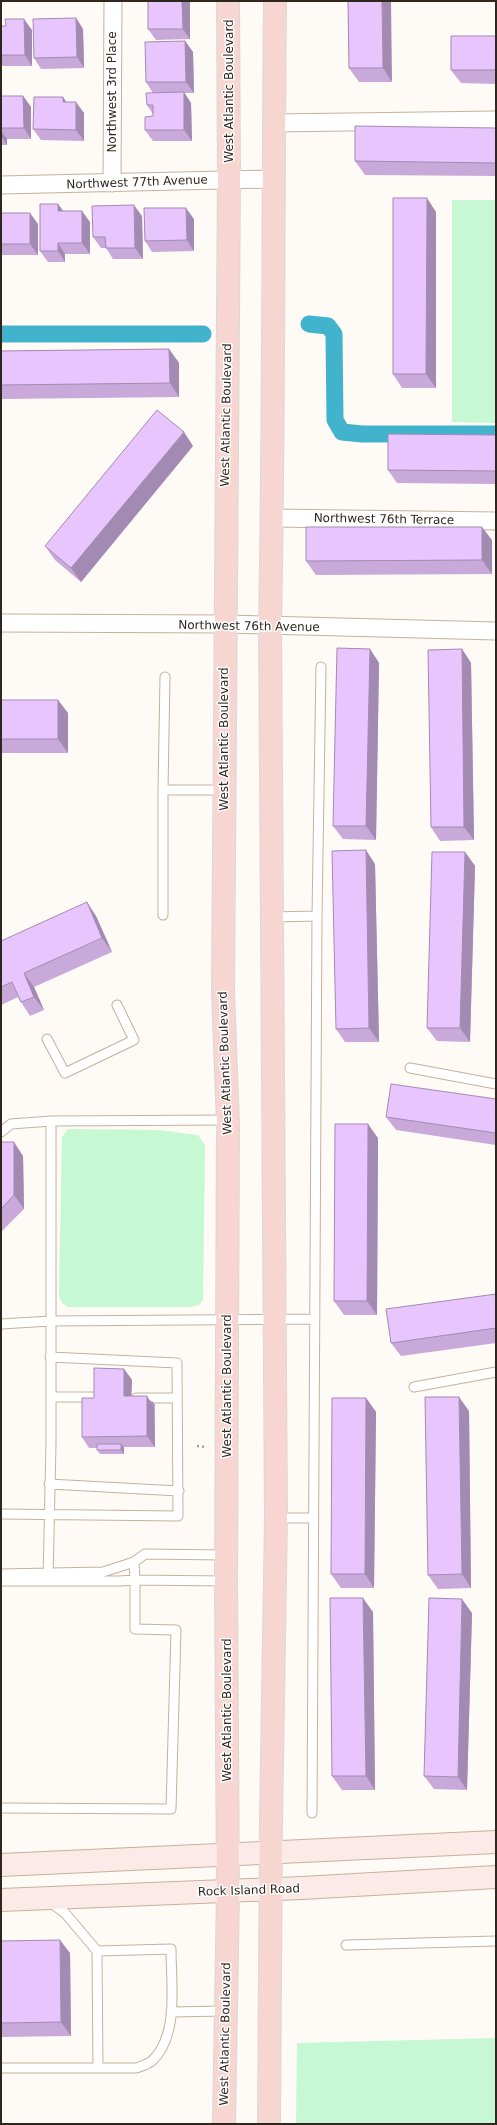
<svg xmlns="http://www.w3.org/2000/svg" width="497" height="2125" font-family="'DejaVu Sans',sans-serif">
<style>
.green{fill:#c5f8d3}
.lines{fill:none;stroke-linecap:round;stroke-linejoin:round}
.canal{stroke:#41b3cd;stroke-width:17}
.service-casing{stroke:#c6b19a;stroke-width:11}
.minor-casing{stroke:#c6b19a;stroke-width:19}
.secondary-casing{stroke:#c6b19a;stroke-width:24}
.primary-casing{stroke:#dad8d6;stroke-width:24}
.path{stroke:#a6a099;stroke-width:2.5;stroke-dasharray:2 3;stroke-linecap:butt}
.service{stroke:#fff;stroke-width:9}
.minor{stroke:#fff;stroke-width:17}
.secondary{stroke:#fbeae8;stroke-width:22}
.primary{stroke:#f7d5d1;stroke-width:22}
.wall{fill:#c8a9da}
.shaded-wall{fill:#a38ab2}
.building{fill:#e9c5fe;stroke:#a38ab2}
.labels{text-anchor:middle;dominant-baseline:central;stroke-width:3;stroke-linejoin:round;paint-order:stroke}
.street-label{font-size:12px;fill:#2f271e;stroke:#fff}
</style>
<rect width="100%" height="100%" fill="#fefaf5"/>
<path class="green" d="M452,200H496V423L452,422Z
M68,1129L159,1130L198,1135L205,1145L203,1300L199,1305L191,1307H68L62,1303L59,1296L62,1137Z
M496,2038V2124H296L297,2043Z"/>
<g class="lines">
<path class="canal" d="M309,324L328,326L334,334L335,420L342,432L362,434H496
M1,334H203"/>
<g class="service-casing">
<path id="service" d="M165,677L163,790H224
M163,915V790
M272,917L317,916
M47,1039L65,1073L134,1040L117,1005
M410,1068L496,1084
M1,1132L11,1124L51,1121L228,1120
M1,1324L51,1321L315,1319
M414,1387L496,1372
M51,1397H105
M136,1398H176
M49,1484L179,1491
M1,1514L178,1516L177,1363L50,1357
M276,1518H313
M1,1574L103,1572L134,1562
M1,1581H119L135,1580V1629L176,1630L171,1809L1,1808
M48,1581L51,1443V1121
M226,1581L135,1580L134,1562L145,1554L226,1555
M312,1813L317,916L321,667
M50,1902L65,1913L97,1951
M346,1945L496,1941
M171,2012L225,2011
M1,2068H136C142,2066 149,2064 153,2060C179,2034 171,1984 171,1949L97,1951L98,2068"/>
</g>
<g class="minor-casing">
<path id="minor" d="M274,123L496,120
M112,183L113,1
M1,185L272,179
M272,518L496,521
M1,623L225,624L496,631"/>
</g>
<g class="secondary-casing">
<path id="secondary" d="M1,1865L496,1842
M1,1900L302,1888L496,1877"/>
</g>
<g class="primary-casing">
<path id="primary" d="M224,2124L228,1891L226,1581L228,1124L223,992L229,179L228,1
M269,2124L271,1821L276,1518L270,626C274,418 273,209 275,1"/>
</g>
<path class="path" d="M197,1446L206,1447"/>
<use href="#service" class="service"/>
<use href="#minor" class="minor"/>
<use href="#secondary" class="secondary"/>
<use href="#primary" class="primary"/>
</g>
<path class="wall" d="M148,1H189L190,2V39L156,40L148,29Z
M348,1L392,82H359L349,68Z
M76,18L83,29L84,68L41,69L34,58Z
M1,26L32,30V66H3L1,64Z
M496,36V84L461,83L451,70Z
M185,41L193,52L194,93H184L191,103L192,141H153L145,130L153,116V114L147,105L153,93L146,82Z
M1,96H23L31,107V139H7V145H1Z
M63,97L66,102L84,113V141L41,140L33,129Z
M496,128V176L365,175L355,161Z
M58,204L63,211L90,222V254H65V262H48L40,251Z
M436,212V388H402L393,374Z
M1,213L38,224V255H1Z
M142,216L143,259H113L106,248H101L93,237Z
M194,219V251L152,252L145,241Z
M169,349L179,363V397L2,399L1,397V351Z
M496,435V484L397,483L388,470Z
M193,446L81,582L55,560L45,546Z
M492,540V574L316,575L306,561Z
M370,649L379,663L376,840L343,839L333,826Z
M462,649L471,663L474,840L440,841L431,827Z
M1,700L68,713V753H1Z
M465,852L475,866L470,1042L437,1041L427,1028Z
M375,864L379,1042H345L336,1029Z
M96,916L112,952L34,987L44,1010L30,1016L21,1002L18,997L1,1005V941Z
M496,1099V1145L396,1130L386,1117Z
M378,1138L377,1315H344L334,1301Z
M1,1142L23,1156L24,1209L1,1232Z
M496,1294V1343L401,1356L391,1343Z
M124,1369L132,1380L131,1396L152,1401L155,1405V1447H124V1454H100L97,1450V1448H89L82,1437L94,1398Z
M366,1398L376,1412L374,1588H341L331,1574Z
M469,1411L471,1588L438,1589L428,1575Z
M373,1612L375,1790H342L332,1776Z
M472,1613L467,1790L434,1789L424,1776Z
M1,1941L70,1953L71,2036L1,2037Z"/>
<path class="shaded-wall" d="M182,1H189L190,2V39L183,29Z
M382,1H391L392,82L383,68Z
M76,18L83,29L84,68L77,57Z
M24,19L32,30V66L25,55Z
M185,41L193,52L194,93L186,82Z
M184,92L191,103L192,141L184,130Z
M23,96L31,107V139L24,128Z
M63,97L70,108L63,102Z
M76,102L84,113V141L76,130Z
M1,131L7,139V145L1,136Z
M427,198L436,212V388L426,374Z
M58,204L66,215L58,211Z
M134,205L142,216L143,259L135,248Z
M186,208L194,219V251L187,240Z
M82,211L90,222V254L82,243Z
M30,213L38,224V255L30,244Z
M58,243L65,254V262L58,251Z
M169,349L179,363V397L170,383Z
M184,432L193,446L81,582L71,568Z
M482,527L492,540V574L482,560Z
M370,649L379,663L376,840L366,826Z
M462,649L471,663L474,840L464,827Z
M58,700L68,713V753L58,739Z
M366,850L375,864L379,1042L369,1028Z
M465,852L475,866L470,1042L460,1028Z
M87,902L96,916L112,952L102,938Z
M24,973L34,987L44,1010L34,997Z
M368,1124L378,1138L377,1315L367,1301Z
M14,1142L23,1156L24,1209L14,1195Z
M124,1369L132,1380L131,1407L124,1396Z
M147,1396L154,1407L155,1447L147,1436Z
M459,1397L469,1411L471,1588L462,1574Z
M366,1398L376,1412L374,1588L365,1574Z
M152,1401L155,1405V1407L152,1403Z
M121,1444L124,1447V1454L121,1450Z
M363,1598L373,1612L375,1790L366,1776Z
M462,1599L472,1613L467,1790L458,1777Z
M60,1940L70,1953L71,2036L61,2022Z"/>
<path class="building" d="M148,1H182L183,29H148Z
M348,1H382L383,68H349Z
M76,18L77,57L34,58L33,19Z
M5,19H24L25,55H1V26H6Z
M451,36H496V70H451Z
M185,41L186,82H146L145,42Z
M184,92V130H145V117L153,116V105H147L146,93Z
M1,96H23L24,128H1Z
M34,97H63V102H76V130L33,129Z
M355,126L496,128V163L355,161Z
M393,198H427L426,374H393Z
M40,204H58V211H82V243H58V251H40Z
M134,205L135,248H106L105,237H93L92,206Z
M144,208H186L187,240L145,241Z
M1,213H30V244H1Z
M169,349L170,383L1,385V351Z
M157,410L184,432L71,568L45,546Z
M388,434L496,435V471L388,470Z
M306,527H482V560L306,561Z
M337,648L370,649L366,826H333Z
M462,649L464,827H431L428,650Z
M1,700H58V739H1Z
M366,850L369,1028L336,1029L332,851Z
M432,852H465L460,1028H427Z
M87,902L102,938L24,973L34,997L21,1002L12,982L1,987V941Z
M391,1084L496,1099V1133L386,1117Z
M335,1124H368L367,1301H334Z
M1,1142H14V1195L1,1209Z
M496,1294V1328L391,1343L386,1309Z
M94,1368L124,1369V1396H147V1436L82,1437V1398H94Z
M425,1397H459L462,1574L428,1575Z
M332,1398H366L365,1574H331Z
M97,1444H121V1450H97Z
M330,1598H363L366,1776H332Z
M429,1598L462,1599L458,1777L424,1776Z
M60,1940L61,2022L1,2023V1941Z"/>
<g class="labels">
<g class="street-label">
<text transform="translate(229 91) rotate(-90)">West Atlantic Boulevard</text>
<text transform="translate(112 92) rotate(-90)">Northwest 3rd Place</text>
<text transform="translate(137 182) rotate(-2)">Northwest 77th Avenue</text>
<text transform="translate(226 415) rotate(-89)">West Atlantic Boulevard</text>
<text transform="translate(384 519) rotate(1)">Northwest 76th Terrace</text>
<text transform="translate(249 626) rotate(1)">Northwest 76th Avenue</text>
<text transform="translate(224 739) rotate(-90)">West Atlantic Boulevard</text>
<text transform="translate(225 1063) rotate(-92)">West Atlantic Boulevard</text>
<text transform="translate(227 1386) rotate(-90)">West Atlantic Boulevard</text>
<text transform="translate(227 1710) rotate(-90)">West Atlantic Boulevard</text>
<text transform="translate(249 1890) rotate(-2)">Rock Island Road</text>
<text transform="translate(225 2034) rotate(-89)">West Atlantic Boulevard</text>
</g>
</g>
<rect width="497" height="2125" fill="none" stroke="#2f271e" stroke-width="4"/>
</svg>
